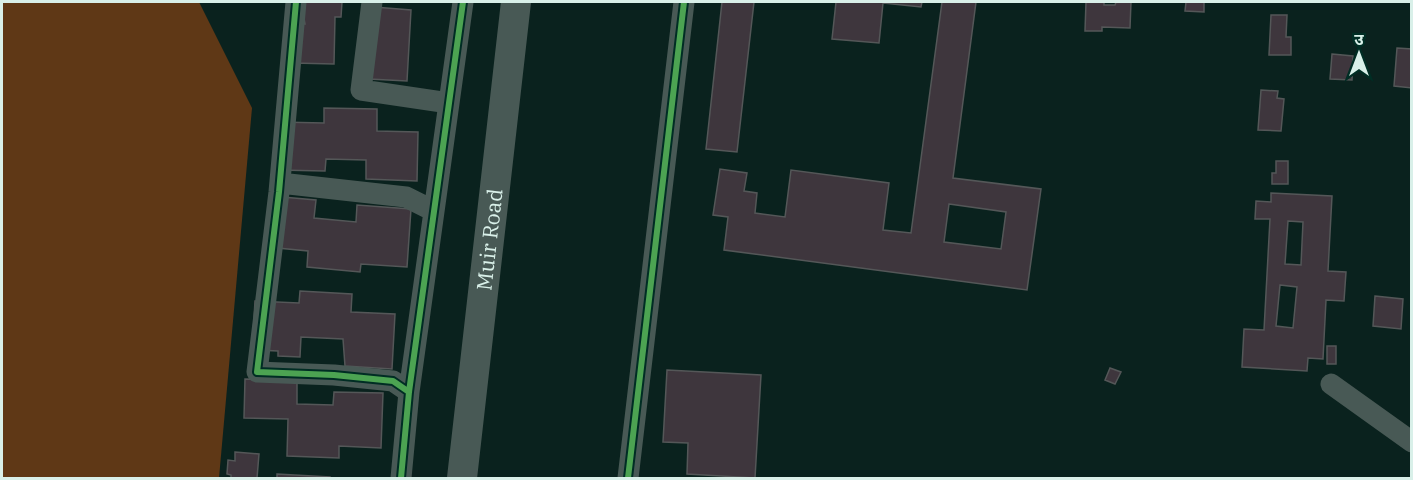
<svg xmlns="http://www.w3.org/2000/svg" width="1413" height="480" font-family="'IBM Plex Serif','Noto Sans Devanagari',serif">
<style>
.green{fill:#5f3816}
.building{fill:#3e363d;stroke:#545758;stroke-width:1.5;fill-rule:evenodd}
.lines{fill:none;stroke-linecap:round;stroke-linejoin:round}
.street{stroke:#485955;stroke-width:21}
.secondary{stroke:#485955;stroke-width:30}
.cycleway-casing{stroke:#002d24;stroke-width:10}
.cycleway{stroke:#4ca352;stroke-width:6}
.labels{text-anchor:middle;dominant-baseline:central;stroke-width:4.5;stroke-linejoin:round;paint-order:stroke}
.street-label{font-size:21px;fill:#d9f0e9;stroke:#002d24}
</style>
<rect width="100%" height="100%" fill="#0a221e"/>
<path class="green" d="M2,2H199L252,108L219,478H2Z"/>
<path class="building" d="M301,2H342L341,17H335L334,64L293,63L294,24H305Z
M722,2H754L737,152L706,149Z
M836,2H922L921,7L883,3L879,43L832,39Z
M942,2H976L953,178L1041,189L1027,290L724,250L728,217L713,215L720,169L747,173L744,191L757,193L755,213L785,217L791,170L889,183L883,230L911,233ZM949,204L1006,212L1001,249L944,242Z
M1086,2H1104V5H1115L1116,2H1131L1130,28L1102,27V31H1085Z
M1186,2H1204V12L1185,11Z
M374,7L411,10L407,81L369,79Z
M1271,15H1287L1286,37H1291V55H1269Z
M1397,48L1412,49V88L1394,86Z
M1332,54L1353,56L1352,80L1330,79Z
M1261,90L1278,91L1277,98L1284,99L1281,131L1258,130Z
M324,108L377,109V131L418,132L417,181L366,179V160L326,159L325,171L278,170L279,122L324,123Z
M1276,161H1288V184H1272V173H1276Z
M1271,193L1332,196L1328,271L1346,272L1344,301L1326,300L1323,359L1308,358L1307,371L1242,367L1244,329L1264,330L1270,219H1255L1256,201L1271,202ZM1288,221L1303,222L1301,265L1285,264ZM1280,285L1297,287L1293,328L1276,326Z
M271,196L316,200L314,218L356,222L357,205L411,209L407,267L361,264L360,272L307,267L308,251L267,247Z
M300,291L352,294L351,312L395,314L392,369L345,366L343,339L301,337L300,357L278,356V351L256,350L253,336L255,301L299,303Z
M1375,296L1403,299L1401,329L1373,326Z
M1327,346H1336V364H1327Z
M1110,368L1121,372L1115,384L1105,380Z
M667,370L761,375L755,478L687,474L688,443L663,442Z
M245,379L297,380V404L333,405L334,392L383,393L381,448L339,446V458L287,456L288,419L244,418Z
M235,452L259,454L257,478H231V475L227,474L228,460L235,461Z
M277,474L330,477V478H277Z"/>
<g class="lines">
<path class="street" d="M296,2L279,192L257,372L334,375L393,381L409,392
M372,2L361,90L449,103
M280,183L406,197L434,211
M1331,384L1412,442
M401,478L409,392L463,2
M628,478L684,2"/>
<path class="secondary" id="s1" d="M462,478L516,2"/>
<g class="cycleway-casing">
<path id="cycleway" d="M296,2L279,192L257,372L334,375L393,381L409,392
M401,478L409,392L463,2
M628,478L684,2"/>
</g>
<use href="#cycleway" class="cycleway"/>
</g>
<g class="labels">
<g class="street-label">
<text stroke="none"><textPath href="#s1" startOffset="240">Muir Road</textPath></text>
</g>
</g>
<rect width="1413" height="480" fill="none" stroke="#d9f0e9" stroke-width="6"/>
<g transform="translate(1359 54)" stroke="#002d24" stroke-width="4.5" paint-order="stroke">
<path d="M0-4.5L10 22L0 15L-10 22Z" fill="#d9f0e9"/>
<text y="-9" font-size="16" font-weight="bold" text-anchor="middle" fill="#d9f0e9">उ</text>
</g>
</svg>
